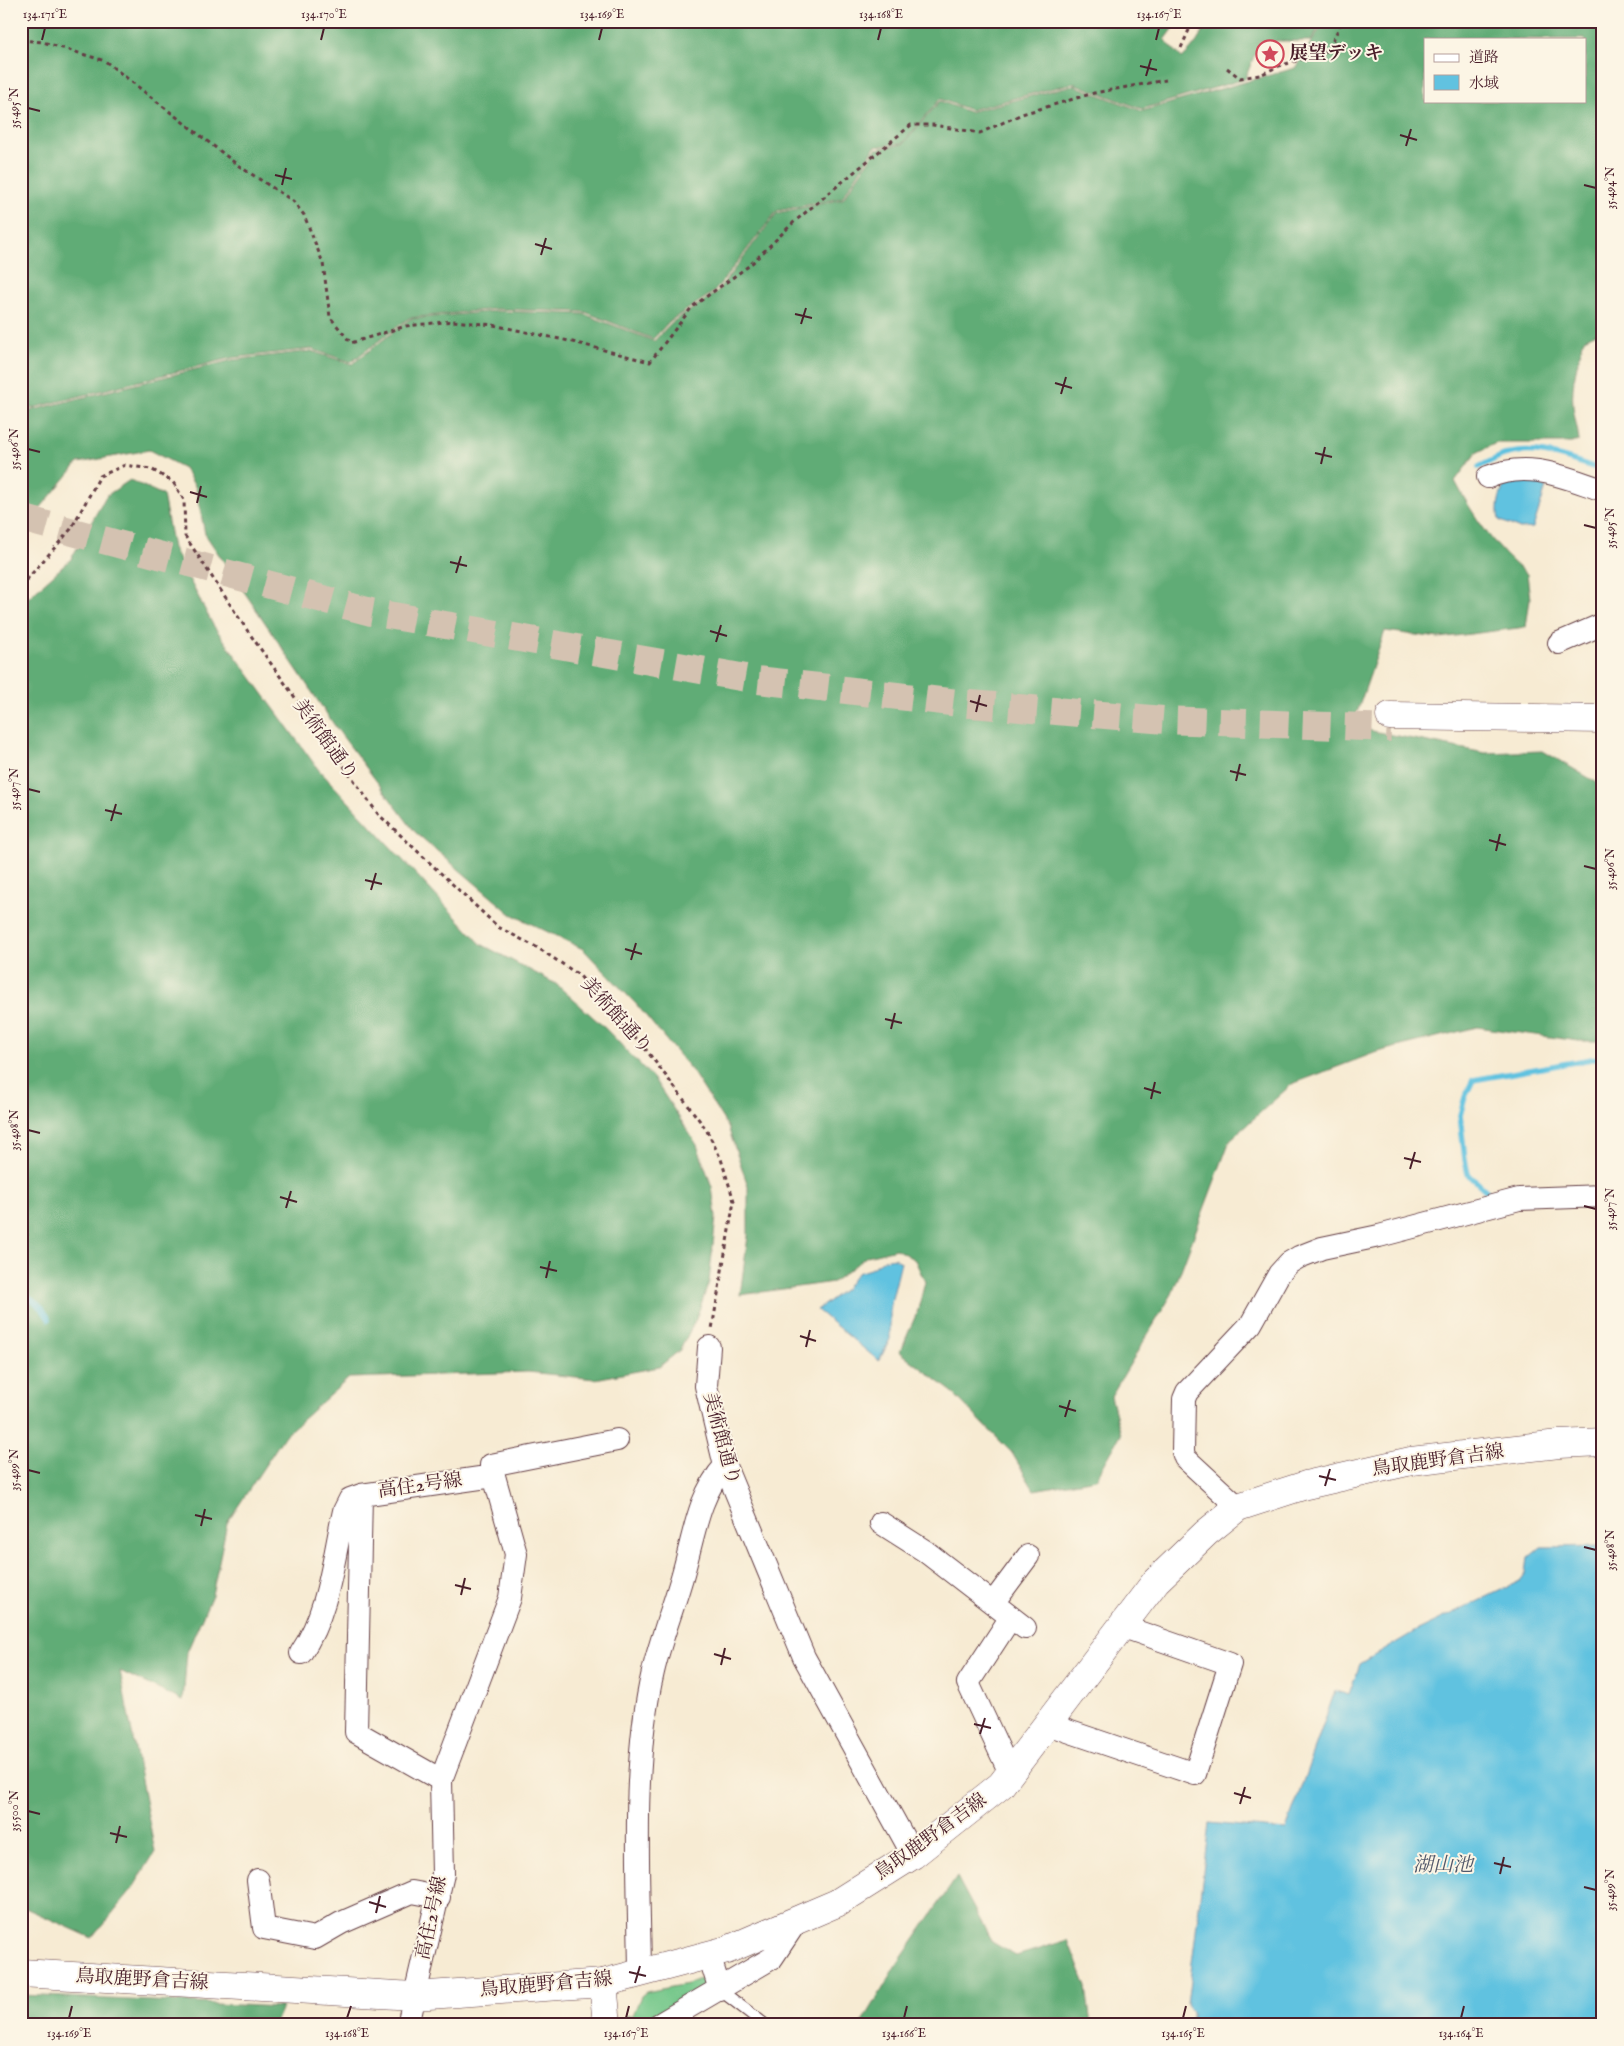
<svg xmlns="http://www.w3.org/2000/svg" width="1624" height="2046" font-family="'IM FELL English','Noto Serif JP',serif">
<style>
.green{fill:#75c78a;stroke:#60735a}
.forest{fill:#60ac76;stroke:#556650;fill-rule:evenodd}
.water{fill:#61c2e0;stroke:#567086}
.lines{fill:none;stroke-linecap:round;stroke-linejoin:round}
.stream{stroke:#61c2e0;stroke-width:5.5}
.highway-tunnel{stroke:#d4c2b1;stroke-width:28;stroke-dasharray:28 14;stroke-linecap:butt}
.lane-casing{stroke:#643e44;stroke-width:13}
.street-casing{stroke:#643e44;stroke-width:24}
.secondary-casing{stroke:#643e44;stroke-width:29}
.primary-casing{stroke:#643e44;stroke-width:29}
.highway-casing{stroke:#643e44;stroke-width:29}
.path{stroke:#643e44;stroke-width:3;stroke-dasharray:4 4;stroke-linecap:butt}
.lane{stroke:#fff;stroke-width:11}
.street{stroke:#fff;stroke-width:22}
.secondary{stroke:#fff;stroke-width:28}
.primary{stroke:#fff;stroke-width:28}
.highway{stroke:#fff;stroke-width:28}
.ticks{fill:none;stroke:#4a1f2b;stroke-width:2}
.labels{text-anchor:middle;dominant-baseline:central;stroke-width:4;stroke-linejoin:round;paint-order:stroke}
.poi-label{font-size:19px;font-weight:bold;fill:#4a1f2b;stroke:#fcf5e5;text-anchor:start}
.street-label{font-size:19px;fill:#4a1f2b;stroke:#fcf5e5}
.water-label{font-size:20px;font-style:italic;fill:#52586a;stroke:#fcf5e5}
.neatline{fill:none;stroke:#4a1f2b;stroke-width:2}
.ticks-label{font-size:12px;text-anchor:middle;fill:#4a1f2b}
</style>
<rect width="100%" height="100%" fill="#fcf5e5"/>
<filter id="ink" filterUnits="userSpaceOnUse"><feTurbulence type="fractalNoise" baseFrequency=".02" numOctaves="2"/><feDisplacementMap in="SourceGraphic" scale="10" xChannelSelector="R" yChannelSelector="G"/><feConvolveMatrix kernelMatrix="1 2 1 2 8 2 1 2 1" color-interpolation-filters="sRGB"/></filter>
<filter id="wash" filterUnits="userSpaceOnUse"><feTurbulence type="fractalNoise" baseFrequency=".0096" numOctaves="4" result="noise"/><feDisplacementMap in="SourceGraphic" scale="20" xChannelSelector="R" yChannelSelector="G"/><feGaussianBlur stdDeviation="1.12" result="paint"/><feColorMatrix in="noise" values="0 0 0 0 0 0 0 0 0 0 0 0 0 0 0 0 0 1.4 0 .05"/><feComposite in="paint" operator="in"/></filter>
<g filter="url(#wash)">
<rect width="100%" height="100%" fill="#f7ebd3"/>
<path class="green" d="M708,1976L710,1986C692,1997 644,2034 623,2023L625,2016L633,2015L641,1996L646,1992L687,1984Z"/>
<path class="forest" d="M21,21H1179L1165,40L1182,58C1194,47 1202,37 1206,21H1323L1311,41H1260L1245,79L1142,109L1073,83L970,110L940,99L903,143L875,147L842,198L777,211L714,292L670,321L653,339L585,312L496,309L409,318L351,362L311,349L231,358L21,411Z
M1325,21H1603V330L1584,339C1578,362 1571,382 1573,406C1574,418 1578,428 1579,441L1571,443H1496L1476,453L1455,481C1473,516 1496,550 1527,574L1530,599L1526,627L1439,638L1385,631L1352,727L1485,753L1543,751L1596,782L1603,794V1041H1579L1477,1027L1377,1052L1292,1084L1230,1140L1172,1294L1111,1396L1121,1435L1096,1479L1034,1490L1012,1453L951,1391L900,1352L918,1310L925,1282L915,1260L896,1249L867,1256L833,1282L740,1295L748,1236V1186L728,1127L692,1071L636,1004L583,949L511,914L415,832L337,729L205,534L196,488L184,468L149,450L78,463L21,531V413L232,360L311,351L352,364L410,319L496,311L584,314L654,341L671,323L716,293L777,213L843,199L876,149L903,144L940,101L969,112L1073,85L1142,111L1295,68ZM1425,39H1585V101H1425Z
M130,480L163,495L173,548L213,625L318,769L481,944L556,984L603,1026L654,1079L697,1145L712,1187L716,1217L709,1282L696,1319L680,1350L659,1367L595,1379L528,1372L349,1378L285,1435L227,1523L212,1595L187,1652L183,1701L120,1671L155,1852L133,1888L92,1938L21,1906V604L71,559L106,496Z
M957,1877L992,1942L1016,1956L1068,1940L1086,1987L1091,2025H861L898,1963Z
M21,1995L282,2007L274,2025H21Z"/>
<path class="water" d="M1518,479L1539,482L1546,487L1533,528L1520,529L1499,520C1496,505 1500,494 1506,481Z
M894,1258L901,1262L890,1307V1339L879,1361L817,1310L845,1289L857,1273L870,1269L884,1260Z
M1603,1546V2025H1192V2012L1187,2005L1209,1823L1286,1830L1335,1691L1349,1695L1360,1664L1414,1632L1520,1581L1526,1573L1528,1558L1541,1547Z"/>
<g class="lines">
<path class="stream" d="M1479,467C1487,463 1496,458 1504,455C1537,444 1572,461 1603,470
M1494,1198L1468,1174L1465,1160L1460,1115L1465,1097L1473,1080L1603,1057
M21,1292L41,1307L49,1319"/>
</g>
</g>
<g filter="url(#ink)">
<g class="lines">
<path class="highway-tunnel" d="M21,518L371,612L758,680L959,703L1164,720L1391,728"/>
<g class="lane-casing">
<path id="lane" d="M720,1990L763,2023L762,2025"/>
</g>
<g class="street-casing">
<path id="street" d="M1488,477C1529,460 1563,477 1603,490
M1559,643L1603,624
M709,1347L706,1386L725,1466L804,1657L913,1855
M494,1476L491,1465L617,1440
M1238,1507L1185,1458L1183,1452L1184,1399L1187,1392L1251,1324L1279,1274L1289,1263L1299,1257L1322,1248L1379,1236L1519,1199L1603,1196
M881,1523L925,1551L1025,1628
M993,1603L1028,1556
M301,1653C329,1612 333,1559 344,1511L350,1499L361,1495
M1047,1724L1195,1774L1230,1664L1121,1626
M1010,1773L968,1683L1011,1617
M258,1880L264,1928L315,1938L341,1923L412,1892L439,1897
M709,1955L720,1990
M640,1973C639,1877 631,1765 653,1672C661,1637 675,1604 684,1570C694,1535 699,1494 725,1466
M408,2025L443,1874L441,1780L510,1598L516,1554L494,1476L361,1495L356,1732L441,1780
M658,2025L772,1958L798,1919"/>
</g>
<g class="secondary-casing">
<path id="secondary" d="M603,1983L607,2025"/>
</g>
<g class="primary-casing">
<path id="primary" d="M21,1973L414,1996L603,1983L727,1950L837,1903L913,1855L1001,1785L1156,1581L1206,1533L1238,1507L1306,1485L1411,1461L1559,1444L1603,1442"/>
</g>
<g class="highway-casing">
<path id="highway" d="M1390,716L1603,719"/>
</g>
<path class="path" d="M21,40L43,42L105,61L239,166L293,201L304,215L323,263L330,317L351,343L406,326L453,321L493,325L569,341L650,362L692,307L750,265L794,222L911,125H933L980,133L1022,114L1094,93L1166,80
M1181,48L1193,21
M1227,68L1240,78L1260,75L1279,66L1328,51L1342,21
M21,586L71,529L100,476L125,465L151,469L173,482L184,500L185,536L247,630L378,814L498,927L538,948L579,975L644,1047L706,1129L721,1159L734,1201L712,1329"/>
<use href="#lane" class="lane"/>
<use href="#street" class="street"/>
<use href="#secondary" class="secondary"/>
<use href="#primary" class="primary"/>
<use href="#highway" class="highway"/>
</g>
</g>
<path class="ticks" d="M42,40L45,28M321,40L324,28M599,40L602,28M878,40L881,28M1156,40L1159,28M1140,66L1157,70M1146,76L1151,59M28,108L40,111M1400,135L1417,140M1406,146L1411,129M275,175L292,179M282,185L286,168M1584,185L1596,188M535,244L552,249M541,255L546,238M795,314L812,318M801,324L806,308M1055,383L1072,388M1061,394L1066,377M28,449L40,452M1315,453L1332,457M1321,464L1325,447M190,492L207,497M197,503L201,486M1584,525L1596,528M450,562L467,566M456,573L461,556M710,631L727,636M716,642L721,625M970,701L987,706M976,712L980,695M1230,771L1246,775M1236,781L1240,764M28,789L40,792M105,810L122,814M111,821L116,804M1489,840L1506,845M1496,851L1500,834M1584,866L1596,869M365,880L382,884M371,890L376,873M625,949L642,954M631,960L636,943M885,1019L902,1023M891,1029L895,1013M1144,1088L1161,1093M1151,1099L1155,1082M28,1130L40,1133M1404,1158L1421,1162M1410,1169L1415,1152M280,1197L297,1202M1584,1206L1596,1209M286,1208L291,1191M540,1267L557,1271M546,1278L550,1261M800,1336L816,1341M806,1347L810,1330M1059,1406L1076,1411M1065,1417L1070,1400M28,1470L40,1473M1319,1476L1336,1480M1325,1486L1330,1469M195,1515L212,1519M201,1526L205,1509M1584,1547L1596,1550M455,1585L471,1589M461,1595L465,1578M714,1654L731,1659M721,1665L725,1648M974,1724L991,1728M980,1734L985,1718M1234,1793L1251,1798M1240,1804L1245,1787M28,1811L40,1814M110,1833L127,1837M116,1843L120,1826M1494,1863L1511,1867M1500,1874L1504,1857M1584,1887L1596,1890M369,1902L386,1907M376,1913L380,1896M629,1972L646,1976M635,1983L640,1966M69,2018L72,2006M347,2018L351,2006M626,2018L629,2006M904,2018L907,2006M1183,2018L1186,2006M1461,2018L1464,2006"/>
<defs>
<g id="sight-ring" transform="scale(1.4375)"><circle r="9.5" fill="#fcf5e5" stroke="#d1495b" stroke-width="1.5"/><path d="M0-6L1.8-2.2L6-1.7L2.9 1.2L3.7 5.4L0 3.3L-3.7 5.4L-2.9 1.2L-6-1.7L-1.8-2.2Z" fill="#d1495b"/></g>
</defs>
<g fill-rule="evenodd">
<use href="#sight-ring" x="1270" y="54"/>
</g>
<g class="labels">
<g class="poi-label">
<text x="1289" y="54">展望デッキ</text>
</g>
<g class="street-label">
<text transform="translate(325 740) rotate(54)">美術館通り</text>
<text transform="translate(616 1016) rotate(48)">美術館通り</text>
<text transform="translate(721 1439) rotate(75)">美術館通り</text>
<text transform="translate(1438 1461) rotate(-8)">鳥取鹿野倉吉線</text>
<text transform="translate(420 1486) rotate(-8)">高住2号線</text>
<text transform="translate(931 1837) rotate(-36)">鳥取鹿野倉吉線</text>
<text transform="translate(432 1918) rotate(-78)">高住2号線</text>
<text transform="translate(142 1980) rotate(3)">鳥取鹿野倉吉線</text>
<text transform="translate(546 1985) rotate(-5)">鳥取鹿野倉吉線</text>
</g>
<g class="water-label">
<text x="1443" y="1865">湖山池</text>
</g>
</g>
<rect width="1624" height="2046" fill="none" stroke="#fcf5e5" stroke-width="55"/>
<rect x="1424" y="38" width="162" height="65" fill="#fcf5e5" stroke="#b59f9b"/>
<rect x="1434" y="54" width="25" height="8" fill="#ffffff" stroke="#b59f9b"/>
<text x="1469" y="62" font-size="15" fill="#4a1f2b">道路</text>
<rect x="1434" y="75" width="25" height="15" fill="#61c2e0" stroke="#b59f9b"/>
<text x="1469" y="88" font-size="15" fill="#4a1f2b">水域</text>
<rect x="28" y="28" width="1568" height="1990" class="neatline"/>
<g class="ticks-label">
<text x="45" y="18">134.171°E</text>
<text x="324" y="18">134.170°E</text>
<text x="602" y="18">134.169°E</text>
<text x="881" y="18">134.168°E</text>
<text x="1159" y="18">134.167°E</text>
<text transform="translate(14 108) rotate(-90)" y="4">35.495°N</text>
<text transform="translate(1610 188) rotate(-90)" y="4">35.494°N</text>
<text transform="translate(14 449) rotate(-90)" y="4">35.496°N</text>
<text transform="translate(1610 528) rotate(-90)" y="4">35.495°N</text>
<text transform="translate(14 789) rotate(-90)" y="4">35.497°N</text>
<text transform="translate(1610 869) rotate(-90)" y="4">35.496°N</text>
<text transform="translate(14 1130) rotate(-90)" y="4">35.498°N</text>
<text transform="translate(1610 1209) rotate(-90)" y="4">35.497°N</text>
<text transform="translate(14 1470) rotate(-90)" y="4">35.499°N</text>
<text transform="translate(1610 1550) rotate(-90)" y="4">35.498°N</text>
<text transform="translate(14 1811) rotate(-90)" y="4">35.500°N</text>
<text transform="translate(1610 1890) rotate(-90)" y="4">35.499°N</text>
<text x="69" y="2037">134.169°E</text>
<text x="347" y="2037">134.168°E</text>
<text x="626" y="2037">134.167°E</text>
<text x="904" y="2037">134.166°E</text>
<text x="1183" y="2037">134.165°E</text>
<text x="1461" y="2037">134.164°E</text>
</g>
</svg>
